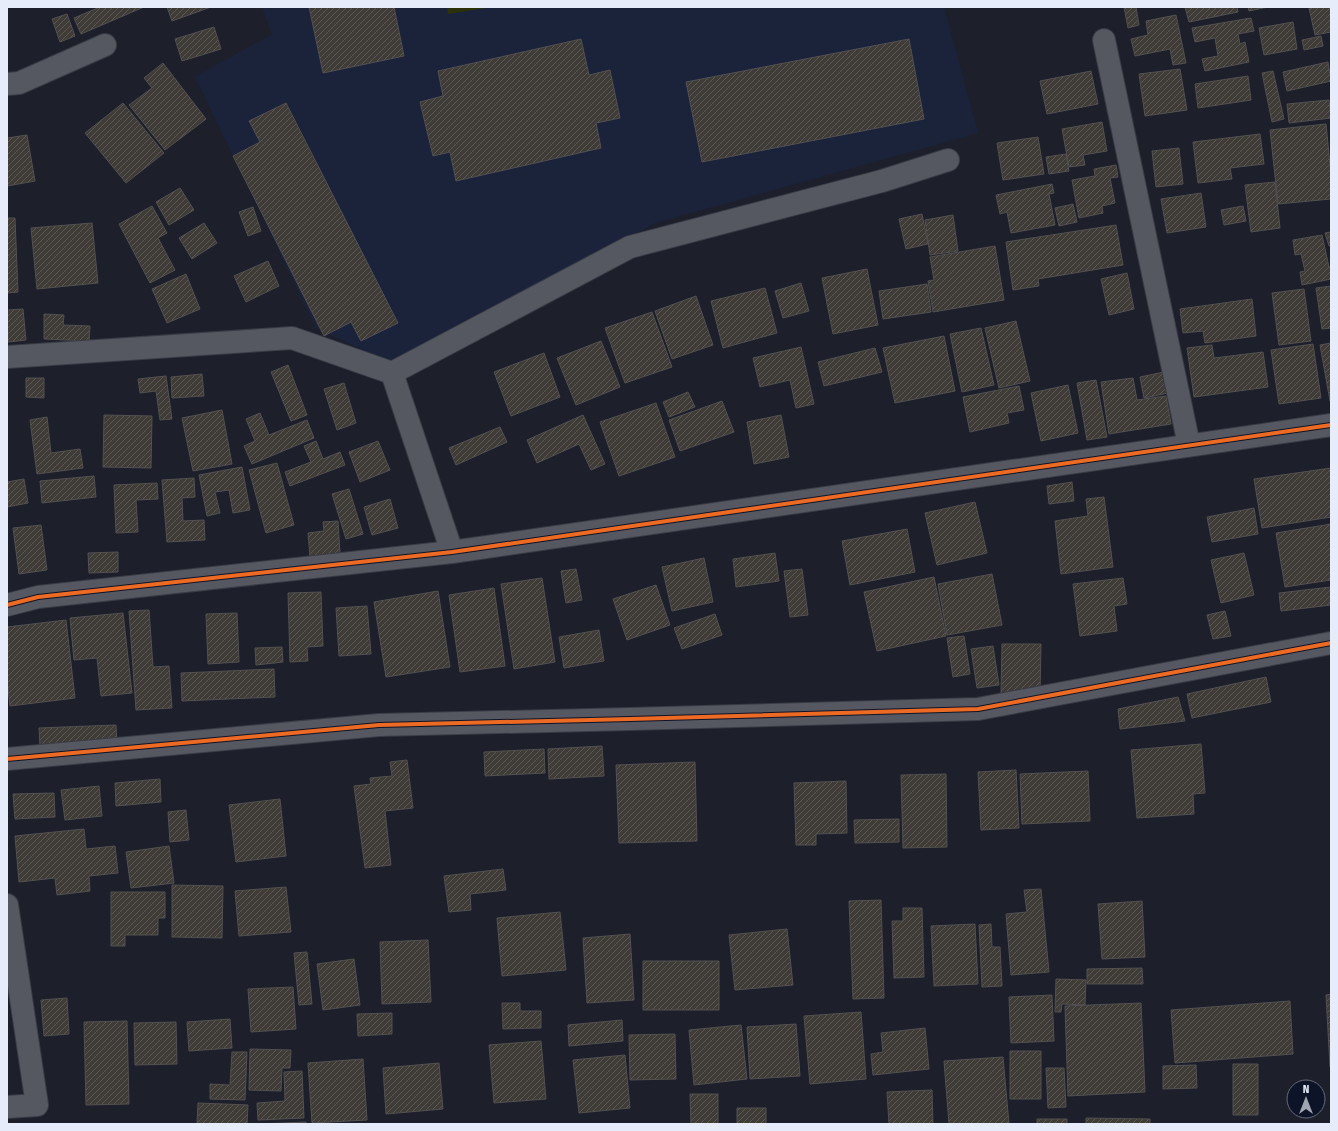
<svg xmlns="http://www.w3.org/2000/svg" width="1338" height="1131" font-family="'Fira Sans Condensed',sans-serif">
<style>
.built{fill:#1b233b}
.garden{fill:#2d3107}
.building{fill:url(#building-hatch);stroke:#525050}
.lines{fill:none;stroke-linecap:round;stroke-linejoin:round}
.street-casing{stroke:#393c45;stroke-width:24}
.street{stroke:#555861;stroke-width:22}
.cycleway-casing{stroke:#0e1427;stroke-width:6}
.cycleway{stroke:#ed6a23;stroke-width:4}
</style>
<defs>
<pattern id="building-hatch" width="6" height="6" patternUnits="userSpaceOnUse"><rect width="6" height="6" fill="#3f3b36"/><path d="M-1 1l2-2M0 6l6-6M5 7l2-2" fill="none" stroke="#5b5854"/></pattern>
</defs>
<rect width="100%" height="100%" fill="#1d202b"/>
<path class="built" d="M262,7H944L978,133L655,223L445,337L399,367L316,328L195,77L272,34Z"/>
<path class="garden" d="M447,7H492L448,14Z"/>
<path class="building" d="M100,7H144L81,34L74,18Z
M167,7H211L172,21Z
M309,7H394L404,56L323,73Z
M1124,7H1136L1139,25L1128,28Z
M1185,7H1237L1238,12L1189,22Z
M1248,7H1268L1249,11Z
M1330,7L1331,32L1315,35L1309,8Z
M67,14L75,36L60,42L52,19Z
M1176,15L1186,63L1173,65L1170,49L1135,56L1131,39L1148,35L1146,21Z
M1251,18L1254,31L1238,34L1240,44L1245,42L1249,62L1205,71L1202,59L1218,56L1215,38L1195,42L1192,28Z
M1293,22L1297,49L1264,55L1259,28Z
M214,27L221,49L182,61L175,39Z
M1321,36L1323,46L1304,50L1302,40Z
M581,39L589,75L610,70L620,118L596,123L601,148L456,181L450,152L433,156L420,102L443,96L438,71Z
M909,39L924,119L702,162L686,82Z
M1328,62L1331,81L1287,91L1283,72Z
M163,63L206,119L165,150L129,105L152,88L144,78Z
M1180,69L1187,110L1145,116L1139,74Z
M1091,71L1098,104L1047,114L1040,81Z
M1273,71L1284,119L1272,122L1262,73Z
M1248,76L1251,100L1198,108L1195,84Z
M1329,100L1331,118L1289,123L1287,104Z
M123,103L164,153L126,183L85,133Z
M286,103L398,323L361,341L351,322L324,336L233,156L260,142L249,121Z
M1102,122L1107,151L1083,155L1085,165L1069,167L1062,129Z
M1326,124L1331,175V199L1278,204L1270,130Z
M1260,134L1264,164L1230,168L1232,179L1198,183L1193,142Z
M27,135L35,181L7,186V138Z
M1038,137L1044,174L1003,180L997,143Z
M1179,148L1183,184L1156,187L1152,151Z
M1066,154L1069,171L1049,174L1046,157Z
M1116,165L1118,177L1110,178L1115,203L1102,206L1103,213L1079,218L1072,180L1095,176L1094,169Z
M1275,182L1280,228L1251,232L1245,185Z
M1052,184L1054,193L1049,194L1055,225L1011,233L1007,212L1000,214L996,195Z
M180,188L194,210L169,225L156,202Z
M1201,193L1206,227L1167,233L1161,199Z
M1073,204L1077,222L1059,226L1055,208Z
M152,206L167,233L158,238L175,270L150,283L119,224Z
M1243,206L1246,221L1224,225L1221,210Z
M253,207L261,231L248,236L239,212Z
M922,214L928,244L906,249L899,219Z
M953,215L958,251L930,255L925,220Z
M7,218H15L18,292L7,293Z
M92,223L98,283L37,289L31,228Z
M204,223L217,243L192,259L179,238Z
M1116,225L1123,265L1038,279L1039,286L1013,290L1006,242Z
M1331,232V245L1329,246L1325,233Z
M1322,235L1329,267L1331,266V279L1302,285L1300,272L1305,271L1301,254L1295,255L1293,240Z
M995,246L1004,300L933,312L928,281L934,280L930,257Z
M268,261L279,286L246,302L234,276Z
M867,269L878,325L833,334L822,278Z
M1127,273L1134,309L1109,315L1101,279Z
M186,274L200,309L167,323L152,289Z
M801,283L809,311L783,318L775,291Z
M927,284L931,312L883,319L879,291Z
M1331,286V328L1322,329L1316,288Z
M765,288L777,333L723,348L711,301Z
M1304,289L1311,341L1279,345L1272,293Z
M696,296L713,345L672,359L655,311Z
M1252,299L1256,336L1205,343L1203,331L1183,333L1180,309Z
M23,309L26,340L8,342L7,310Z
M652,312L672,367L625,383L605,328Z
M44,314L64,315L63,325L90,326L89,341L44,339Z
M1016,321L1030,381L999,388L985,328Z
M981,328L994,385L962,392L950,334Z
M944,336L955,391L895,403L883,348Z
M601,341L620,387L576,405L557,358Z
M1331,343V400L1330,401L1320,345Z
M1313,344L1321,398L1279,404L1271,350Z
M1212,345L1214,358L1263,352L1268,387L1194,397L1187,348Z
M801,347L814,404L796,408L790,380L760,387L753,358Z
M875,348L882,372L824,386L818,362Z
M544,353L560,397L511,416L494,372Z
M288,365L307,415L291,421L271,372Z
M1164,372L1168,393L1144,398L1140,377Z
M202,374L204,396L172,398L171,377Z
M166,376L172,419L160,420L156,391L140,393L138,379Z
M26,378H44V398L26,397Z
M1133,378L1137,400L1166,396L1171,424L1109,434L1101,382Z
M1096,380L1107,437L1087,440L1077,383Z
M344,383L356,423L337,430L324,389Z
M1068,385L1078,433L1041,441L1031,393Z
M1019,386L1024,410L1007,413L1009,423L970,432L963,397Z
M688,392L695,407L669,417L663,402Z
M722,401L734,432L680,451L669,420Z
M656,403L675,457L619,476L600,422Z
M222,410L232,464L193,471L182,418Z
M260,413L269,435L307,420L314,438L252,464L244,446L255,441L246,419Z
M104,415L152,416L151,468L103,467Z
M583,415L605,464L591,470L579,444L537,463L527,440Z
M781,415L789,457L754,464L747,422Z
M47,417L51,453L80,449L83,468L37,474L30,420Z
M500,427L507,442L456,465L449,448Z
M316,441L323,459L340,452L345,465L290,486L285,472L311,462L304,446Z
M378,441L390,470L360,482L349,452Z
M277,463L294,525L266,533L249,470Z
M242,467L250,510L233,513L229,490L215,492L220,513L207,516L199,475Z
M1331,468V517L1262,528L1254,479Z
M94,476L96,497L42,503L40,481Z
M194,478L195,497L182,498L183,521L204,520L205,540L167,542L162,480Z
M24,479L28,503L7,507V482Z
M1072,482L1074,501L1049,504L1047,486Z
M157,483L158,499L136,500L138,532L116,533L114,485Z
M349,489L363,534L346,539L332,494Z
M1104,497L1113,567L1061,574L1055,521L1088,516L1086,499Z
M390,499L398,528L372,535L364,507Z
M975,502L987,553L937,565L925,513Z
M1254,508L1258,534L1212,542L1207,517Z
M338,521L340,554L310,557L308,533L324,531L323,522Z
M1331,524V580L1285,587L1276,533Z
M41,525L47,570L19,574L13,528Z
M907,529L915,572L850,585L842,541Z
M118,552V572L89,573L88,553Z
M775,553L779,581L736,587L733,559Z
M1244,553L1254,595L1221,603L1211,560Z
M704,558L713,602L672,611L662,567Z
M576,569L582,600L566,603L561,571Z
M802,569L808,615L790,617L784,571Z
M992,574L1002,625L947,635L938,584Z
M934,577L946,636L877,651L864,592Z
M542,578L555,662L514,669L501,584Z
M1123,578L1127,604L1114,606L1117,631L1080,636L1073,584Z
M656,585L670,625L627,640L613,599Z
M1331,587V605L1281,611L1279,593Z
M494,588L505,666L460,672L449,595Z
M438,591L450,667L386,677L374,602Z
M321,592L323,646L307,647L308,661L290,662L288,593Z
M367,606L371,654L339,656L336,608Z
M149,610L153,667L169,666L172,708L136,710L129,611Z
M1225,611L1231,636L1213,639L1207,615Z
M123,613L132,693L101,696L97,658L74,660L70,618Z
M237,613L239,662L208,664L206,614Z
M715,614L722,635L682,649L674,628Z
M66,620L75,698L10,706L7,680V627Z
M599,630L604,661L564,668L559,637Z
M964,636L970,674L953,677L947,638Z
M1002,644H1041L1040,694L1001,693Z
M993,646L999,685L977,688L971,649Z
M282,647L283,662L256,665L255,648Z
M274,669L275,697L182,701L181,673Z
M1266,677L1271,702L1192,718L1187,694Z
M1178,697L1185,721L1120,729L1118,709Z
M116,725L117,744L40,746L39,728Z
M1201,744L1205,793L1193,794L1194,814L1137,818L1131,750Z
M602,746L604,776L549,779L548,749Z
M544,749L545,773L485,776L484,752Z
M407,760L413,808L385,811L391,865L365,868L354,786L371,784L370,778L392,776L390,762Z
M695,762L697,841L619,843L616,765Z
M1016,770L1019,828L981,830L978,772Z
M1088,771L1090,821L1022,824L1020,774Z
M946,774L947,847L903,848L901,775Z
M160,779L161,802L116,806L115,783Z
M846,781L847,833L816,834V845H796L794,783Z
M99,786L102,816L65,820L61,790Z
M54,793L55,817L15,819L13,794Z
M280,799L286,856L236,862L229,805Z
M186,810L189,840L170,842L168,812Z
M899,819V842L855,843L854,820Z
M84,829L86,849L115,846L118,873L89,876L90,891L57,895L55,878L19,882L15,836Z
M169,846L174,883L131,888L126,852Z
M503,869L506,890L470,894L471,910L449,912L444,876Z
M172,885L223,886L222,938L172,937Z
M286,887L291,932L239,936L235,891Z
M1041,889L1049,972L1011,975L1006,914L1027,912L1024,890Z
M111,892H165V918H158V935H125V946H111Z
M881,900L884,998L853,999L849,901Z
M1142,901L1145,957L1102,959L1098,904Z
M903,908H922L924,977L894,978L892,921H903Z
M560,912L566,970L502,976L497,918Z
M975,924L978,984L934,986L931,926Z
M991,924L992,947H1000L1002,986L982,987L979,925Z
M787,929L793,985L735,990L729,935Z
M630,934L634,1000L587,1003L583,938Z
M428,940L431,1002L382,1004L380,942Z
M307,952L312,1004L299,1005L294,953Z
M354,959L360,1005L323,1010L317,964Z
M643,961H719V1010H643Z
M1142,968L1143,984H1087V969Z
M1056,979L1086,980L1085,1005L1062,1004L1061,1012H1055Z
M293,987L296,1029L251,1032L248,989Z
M1331,994V1067H1330L1326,995Z
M1052,995L1054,1041L1011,1043L1009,997Z
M67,998L69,1034L44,1036L41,1000Z
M1290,1001L1293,1054L1175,1063L1171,1010Z
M502,1003H520V1011H541V1028L503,1029Z
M1141,1003L1145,1092L1068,1096L1065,1006Z
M861,1012L866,1079L810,1084L804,1016Z
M392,1013V1034L358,1036L357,1014Z
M230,1019L232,1048L189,1051L187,1022Z
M622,1020L623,1041L569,1046L568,1025Z
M127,1021L129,1104L86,1105L84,1022Z
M176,1022L177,1064L135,1065L134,1023Z
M796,1024L800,1076L750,1079L747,1027Z
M741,1025L747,1079L694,1085L689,1030Z
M925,1028L929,1069L873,1075L871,1054L883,1052L881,1033Z
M675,1034L676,1079L630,1080L629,1035Z
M541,1041L546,1099L494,1103L489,1045Z
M250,1049L291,1050L290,1068H282L281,1091L249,1090Z
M1010,1051H1041V1099H1010Z
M232,1052H247L245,1100L210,1099V1084L230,1085Z
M625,1055L630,1108L579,1113L573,1060Z
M1003,1057L1009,1124H949L944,1061Z
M363,1059L367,1120L312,1123L308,1063Z
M439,1063L443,1109L386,1114L383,1068Z
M1233,1064H1258V1115H1233Z
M1196,1065L1197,1088L1163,1089V1066Z
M1046,1068H1064L1066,1107L1048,1108Z
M302,1071L304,1118L258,1120L257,1103L285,1101L284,1072Z
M932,1090L933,1124H889L887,1092Z
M690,1094H718V1124H691Z
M198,1103L248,1105L247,1124H197Z
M737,1108H766V1124H737Z
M1086,1118L1150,1119V1124H1086Z
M1037,1119H1067V1124H1037Z
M306,1122V1124H260Z"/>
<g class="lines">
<g class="street-casing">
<path id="street" d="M1104,40L1189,445
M7,84L19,83L105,45
M7,357L292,338L392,373L630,247L882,181L948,160
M392,373L452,552
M7,605L38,597L452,552L1331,425
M7,759L379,725L630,719L978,709L1331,643
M7,905L37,1105L7,1107"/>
</g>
<use href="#street" class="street"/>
<g class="cycleway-casing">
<path id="cycleway" d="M7,605L38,597L452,552L1331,425
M7,759L379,725L630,719L978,709L1331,643"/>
</g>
<use href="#cycleway" class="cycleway"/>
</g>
<rect width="1338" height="1131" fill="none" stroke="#e7ecfa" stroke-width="16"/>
<g transform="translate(1306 1099)"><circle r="19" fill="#0e1427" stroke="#656a7b"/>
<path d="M0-3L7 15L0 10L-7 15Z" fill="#a0a5b2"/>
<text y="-6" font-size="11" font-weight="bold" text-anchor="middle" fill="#e7ecfa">N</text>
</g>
</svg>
